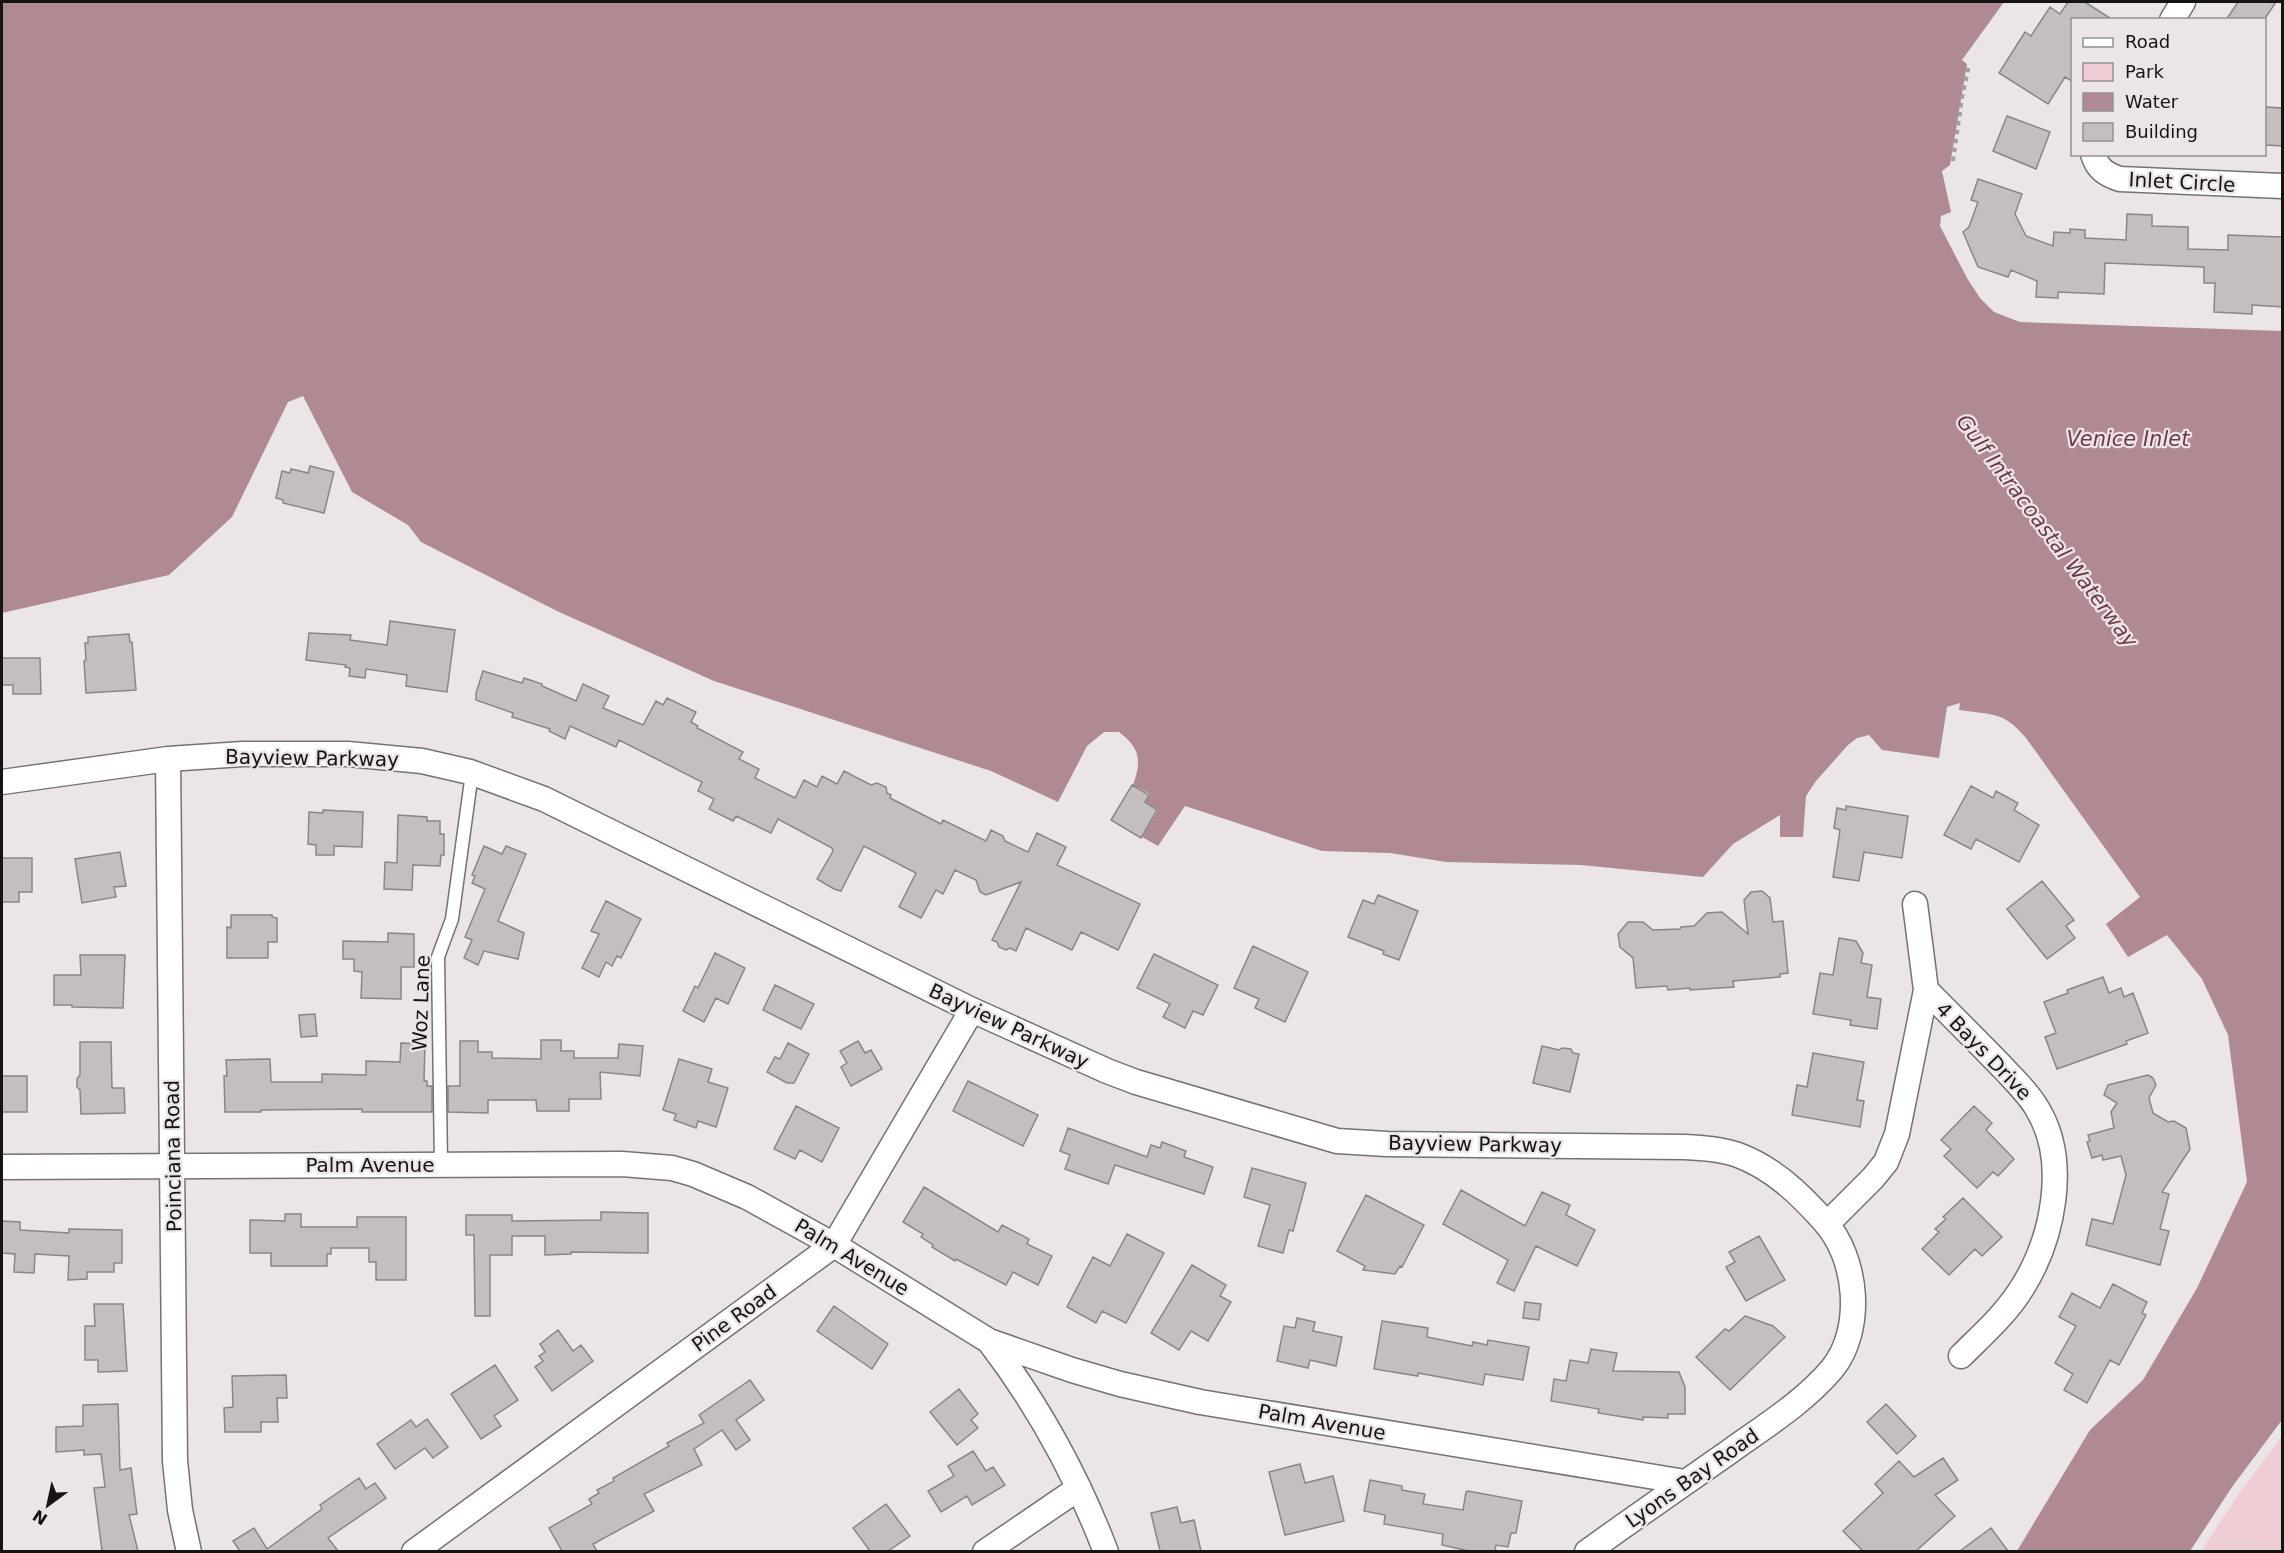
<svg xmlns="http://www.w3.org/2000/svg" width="2284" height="1553" font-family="'DejaVu Sans',sans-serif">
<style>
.green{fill:#eeced4}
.water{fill:#af8a92}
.building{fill:#c4bebf;stroke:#8a8586;stroke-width:1.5}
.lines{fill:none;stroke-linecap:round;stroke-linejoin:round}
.service-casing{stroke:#767172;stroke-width:15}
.minor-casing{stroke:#767172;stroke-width:27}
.path{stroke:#a39ea0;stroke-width:4;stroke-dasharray:4.5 4.5;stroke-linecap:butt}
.service{stroke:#fff;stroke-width:12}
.minor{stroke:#fff;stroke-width:24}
.labels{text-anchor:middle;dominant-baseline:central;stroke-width:4.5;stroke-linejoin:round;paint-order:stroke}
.street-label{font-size:20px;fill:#151314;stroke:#ebe5e7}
.water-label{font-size:21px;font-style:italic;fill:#6f3a48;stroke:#ebe5e7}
</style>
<rect width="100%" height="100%" fill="#ebe5e7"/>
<path class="green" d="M2282,1436V1551H2201L2240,1492Z"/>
<path class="water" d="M2,2H2004L1962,60L1967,64L1950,165L1942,171L1951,212L1941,216L1940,226L1967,278L1980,298L1994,312L2020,322L2282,331V1420L2232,1487L2190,1551H2017L2090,1430L2143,1380L2197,1288L2247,1182L2228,1035L2202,979L2167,935L2128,957L2106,924L2140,897L2026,738C2003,711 1993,715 1959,710L1960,703L1947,707L1939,758L1882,750L1869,735L1857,738L1848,745L1816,781L1806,796L1803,837H1780V815L1733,844L1703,877L1581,865L1446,862L1390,853L1322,851L1185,806L1158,846L1142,837L1158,810L1145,802L1150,794L1133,785C1142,760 1140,748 1119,732H1104L1087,746L1058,802L991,771L714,681L559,612L421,542L408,525L352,492L303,396L288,402L232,517L169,575L2,613Z"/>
<path class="building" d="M2068,2H2085L2113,20H2073V82L2065,77L2048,104L1999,73L2025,32L2031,36L2050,7L2060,14Z
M2238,2H2276L2264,20H2226Z
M2265,107L2283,108V146L2265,145Z
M2007,116L2050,132L2036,169L1993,151Z
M1978,179L2022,194L2015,214L2026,236L2053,246L2054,232L2070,233V229L2085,230V238L2126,240L2127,214L2152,215V226L2188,227V249L2228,250V235L2283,237V307L2252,305V314L2214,312L2215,283H2204V267L2105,263L2104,294L2058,292V298L2036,297L2037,281L2011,270L2008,277L1978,267L1963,232L1969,227L1978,202L1971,200Z
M310,466L334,472L324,513L283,503V500L276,498L282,471L290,473L291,469L308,473Z
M390,621L455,630L447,692L406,686L407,675L366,669L365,678L349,676L350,668L345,667L346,665L306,660L309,633L351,635L350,640L387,645Z
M129,634L130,642H132L136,690L86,693L84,661L86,660L85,643H88V637Z
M2,658H40L41,694H13V685H2Z
M483,671L522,683L524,678L542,684V686L576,701L583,684L609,696L603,708L643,725L656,701L663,705L667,698L696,712L691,722L698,726L697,728L743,752L739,759L759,769L755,778L795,798L804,780L817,787L822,776L837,784L844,771L871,785L877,783L886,787L887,793L891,795L890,798L941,824L943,820L986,841L991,830L1003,836L1005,841L1028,852L1037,833L1066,847L1057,865L1140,904L1118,950L1081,932L1072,950L1026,928L1016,951L1010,948L1006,950L999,947L997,942L992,940L1021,882L986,895L980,892L976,880L955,870L943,894L936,890L921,918L899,907L916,873L864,846L841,891L834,889L817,879L833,851L832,848L778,819L771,833L736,816L733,821L709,809L714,799L698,791L702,782L619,740L616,747L570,726L565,739L549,731L550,729L512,717L513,713L476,700V693Z
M1132,785L1149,795L1145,802L1157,810L1141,838L1111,820Z
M1971,786L1993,798L1996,791L2018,803L2014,810L2039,825L2019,862L1976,839L1971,849L1944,835Z
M1846,806L1908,816L1902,858L1864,852L1859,881L1833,877L1840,830L1834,828L1837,808L1846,810Z
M323,810L363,812L362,847L334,846V855H316V845L308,844L309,812L323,813Z
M398,815L427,817V821H440V834H444V855H441L440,866L413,865L412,890L384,889L385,862L397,863Z
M484,846L502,854L506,846L526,854L498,921L524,933L518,959L484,951L478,965L464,958L472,940L465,937L485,889L472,883L475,876L472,875Z
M120,852L126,886L114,887L116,897L82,903L75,859Z
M2,858H32V892H19V902H2Z
M2042,881L2074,920L2066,926L2075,938L2047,959L2007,909Z
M1762,891L1770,898L1773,922L1783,921L1788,973L1780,974V977L1733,981L1734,987L1690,990V988L1668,990L1667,986L1636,988L1633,958L1620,947L1618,934L1628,922H1643L1653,930L1680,929L1681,927L1694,926L1707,913L1722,912L1748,934L1744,900L1751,892Z
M1378,895L1418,911L1399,960L1383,954L1384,951L1348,937L1363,900L1374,904Z
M606,901L641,919L621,958L617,956L612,966L606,962L599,977L582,968L599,934L591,931Z
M231,915H272V917L277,918V942H268V958H227V927L231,928Z
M388,933L414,934V967H401V999L361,998L362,972L354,971V959H343V941L388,942Z
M1839,938L1856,941L1863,953L1861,963L1872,965L1867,997L1881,999L1877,1029L1850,1025L1851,1020L1813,1014L1820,973L1833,975Z
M1253,946L1308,972L1285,1022L1255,1008L1259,999L1234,988Z
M715,953L745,968L728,1004L716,998L704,1022L683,1011L695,986L698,988Z
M1154,954L1218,985L1203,1015L1193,1011L1185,1028L1163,1017L1170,1004L1137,988Z
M80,955H125L123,1008L72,1007V1005H54V975H81Z
M2103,977L2109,993L2121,988L2124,997L2133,993L2148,1033L2126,1041L2127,1044L2057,1069L2045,1037L2056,1033L2044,1002L2068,993L2067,990Z
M775,985L814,1004L801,1029L763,1010Z
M315,1014L317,1036L301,1037L299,1015Z
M541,1040H561V1051H574V1058H618L619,1044L643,1046L640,1076L600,1072L601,1099H569V1111H537L536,1100H488V1113L448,1112V1086H460V1041H478V1052H492V1058L541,1059Z
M858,1041L865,1053L871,1050L882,1069L851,1086L841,1067L847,1063L840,1051Z
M80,1042H111L112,1088H124L125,1113L81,1114L80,1090L77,1087V1079L80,1075Z
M401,1043L425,1044L424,1081H427V1086H432V1112H362V1109L261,1110V1112H225L224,1076H227L226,1060L270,1059L271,1082H322V1074L366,1075V1061L400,1062Z
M788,1043L809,1054L794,1083H787L767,1072L775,1057L780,1059Z
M1542,1046L1559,1050L1562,1048L1571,1049L1573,1053L1579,1054L1570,1092L1533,1083Z
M1813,1053L1864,1062L1857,1100L1864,1101L1860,1127L1792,1115L1797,1085L1807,1087Z
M679,1059L712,1069L708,1082L728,1088L716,1127L698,1121L696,1128L674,1120L676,1114L663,1110Z
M2148,1075L2153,1078L2156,1085L2149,1098L2153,1113L2168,1122L2174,1121L2186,1128L2190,1149L2162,1192L2169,1194L2160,1229L2169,1231L2160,1265L2086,1245L2092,1219L2113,1224L2126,1175L2121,1156L2103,1160L2102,1155L2092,1158L2087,1142L2090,1141L2088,1135L2114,1128L2111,1112L2117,1103L2104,1095L2108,1085Z
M2,1076H27V1112H2Z
M968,1081L1038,1115L1023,1146L953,1111Z
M796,1106L839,1128L822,1162L800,1150L795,1159L774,1149Z
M1974,1106L1992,1123L1986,1130L2014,1159L1998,1176L1993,1172L1977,1188L1944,1156L1951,1149L1941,1140Z
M1068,1128L1147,1157L1151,1145L1160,1148L1162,1142L1186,1151L1184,1157L1213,1167L1204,1194L1115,1165L1108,1184L1065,1169L1070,1155L1060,1151Z
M1252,1168L1306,1183L1293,1231L1289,1230L1283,1253L1258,1246L1270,1205L1244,1197Z
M924,1187L998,1232L1002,1225L1029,1239L1027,1244L1052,1256L1038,1285L1013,1272L1006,1285L956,1259L955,1261L932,1247L933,1245L921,1237L923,1234L903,1222Z
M1461,1190L1525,1226L1542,1192L1570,1205L1566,1215L1595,1230L1577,1266L1536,1246L1514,1291L1497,1283L1508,1260L1443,1224Z
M1366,1195L1424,1225L1402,1267L1400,1266L1395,1274L1363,1270L1365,1266L1337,1251Z
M1963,1198L2002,1237L1982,1256L1975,1249L1949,1275L1922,1249L1939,1232L1935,1229L1946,1219L1943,1217Z
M601,1212L648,1213V1253L571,1252V1254L545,1255V1236H512V1255H490V1316H475L474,1235H466V1215H512V1221L601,1220Z
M285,1214H301V1227H357V1217H406V1280H376V1262H369V1248H331V1254H327V1266H271V1253H250V1220L285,1221Z
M2,1221L20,1222V1230L69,1233V1229L122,1230V1263H114V1272H87V1279L68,1280L69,1256L35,1254L34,1273L14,1272L15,1254L2,1253Z
M1127,1234L1164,1253L1126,1323L1102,1311L1096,1323L1067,1307L1093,1257L1110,1266Z
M1759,1236L1785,1280L1746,1301L1726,1267L1735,1262L1729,1252Z
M1192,1265L1226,1285L1220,1296L1231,1302L1208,1341L1191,1331L1179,1350L1151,1333Z
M2113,1284L2147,1302L2142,1313L2146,1315L2119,1365L2110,1360L2087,1403L2064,1390L2073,1374L2055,1363L2076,1326L2059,1317L2072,1293L2100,1308Z
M1525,1302L1541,1304L1539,1320L1523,1318Z
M94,1304H123L127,1371L98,1372V1360H85V1326H95Z
M834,1306L888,1344L872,1369L817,1331Z
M1745,1316L1773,1326L1785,1337L1730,1390L1696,1357L1725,1329L1729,1331Z
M1297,1318L1315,1322L1313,1331L1342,1337L1336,1366L1310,1360L1308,1368L1277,1361L1284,1326L1295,1328Z
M1382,1321L1428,1328L1427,1337L1472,1346L1473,1342L1487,1345L1488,1340L1529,1347L1523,1380L1485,1374L1483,1385L1418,1373V1376L1374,1369Z
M558,1330L573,1351L581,1345L593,1361L552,1391L535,1367L543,1361L539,1356L545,1352L540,1344Z
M1591,1349L1617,1353L1613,1371L1679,1372L1685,1387V1414H1668V1418L1643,1417V1420L1598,1413L1599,1409L1551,1401L1554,1379L1566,1381L1570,1360L1588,1363Z
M495,1365L518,1400L494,1416L501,1426L481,1439L451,1394Z
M286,1375L287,1398H277L278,1422H261V1432H225L224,1408L233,1407L232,1376Z
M750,1380L764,1400L736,1420L750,1440L736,1450L722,1430L694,1449L702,1465L644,1494L654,1511L593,1544L597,1551H562L549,1528L592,1504L589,1499L599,1493L597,1490L614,1481L613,1478L669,1446L667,1443L704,1423L699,1415Z
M959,1389L978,1414L971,1420L978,1428L957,1445L930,1412Z
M118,1404L120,1470L131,1468L137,1514L129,1515L138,1551H102L94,1488L105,1487L101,1454L84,1455V1450L56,1452V1427L83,1426V1405Z
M1886,1404L1916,1436L1897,1454L1867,1422Z
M427,1419L448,1447L433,1458L425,1448L395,1469L377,1444L411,1420L416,1427Z
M973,1451L986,1471L993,1467L1005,1485L972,1505L967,1496L941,1512L928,1491L954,1476L948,1466Z
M1943,1458L1958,1480L1935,1495L1955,1516L1916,1551H1863L1843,1531L1883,1493L1875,1484L1899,1461L1914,1477Z
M1300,1464L1305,1483L1333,1476L1344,1521L1285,1535L1269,1472Z
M359,1478L366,1489L375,1483L386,1498L328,1538L338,1551H240L233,1541L254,1528L267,1549L322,1509L320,1505Z
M1370,1480L1402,1486V1490L1425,1494L1423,1504L1463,1510L1466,1492L1468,1491L1522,1501L1516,1533H1511L1508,1547L1496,1545L1495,1551H1469L1442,1545L1443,1534L1384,1524L1385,1515L1364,1511Z
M886,1504L910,1536L888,1551H870L853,1528Z
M1177,1507L1181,1523L1194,1520L1201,1551H1160L1151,1513Z
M1991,1528L2008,1551H1960Z"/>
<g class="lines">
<g class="service-casing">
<path id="service" d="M441,1165L438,957L452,919L472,773"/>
</g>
<g class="minor-casing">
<path id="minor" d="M2172,20L2183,2
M2093,154C2097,169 2107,175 2120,179L2282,186
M168,759L175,1461L180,1510L189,1552
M2,782L168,759L243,754H348L422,761L470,772L544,799L972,1010L1107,1071L1136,1082L1337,1141L1387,1144L1684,1147C1702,1148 1721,1149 1738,1155C1773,1168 1800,1194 1824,1221C1858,1258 1864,1330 1832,1369C1803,1403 1765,1426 1729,1452C1682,1485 1634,1518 1587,1552
M1926,990C1953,1017 1980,1044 2006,1071C2017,1083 2030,1095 2038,1110C2069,1162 2053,1239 2022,1288C2006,1314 1983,1334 1961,1356
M2,1167L622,1164L672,1168L693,1174L747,1197L834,1245L989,1341L1072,1370L1120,1384L1200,1402L1685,1482
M1827,1224L1873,1178L1886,1162L1897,1134L1926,990L1915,904
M989,1341C1038,1405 1077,1476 1106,1552
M414,1552L834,1245L972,1010
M985,1552L1079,1488"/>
</g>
<path class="path" d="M1953,161L1962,98L1969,65"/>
<use href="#service" class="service"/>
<use href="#minor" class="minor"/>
</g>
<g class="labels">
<g class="street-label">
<text transform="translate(2182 182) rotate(3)">Inlet Circle</text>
<text transform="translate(312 758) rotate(1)">Bayview Parkway</text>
<text transform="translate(421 1003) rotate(-88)">Woz Lane</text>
<text transform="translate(1009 1026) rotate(25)">Bayview Parkway</text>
<text transform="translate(1984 1051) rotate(46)">4 Bays Drive</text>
<text transform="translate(1475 1144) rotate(1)">Bayview Parkway</text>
<text transform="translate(173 1156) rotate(-91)">Poinciana Road</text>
<text x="370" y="1165">Palm Avenue</text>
<text transform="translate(852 1257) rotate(31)">Palm Avenue</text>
<text transform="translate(734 1318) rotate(-36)">Pine Road</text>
<text transform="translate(1322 1422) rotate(10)">Palm Avenue</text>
<text transform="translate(1692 1478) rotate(-35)">Lyons Bay Road</text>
</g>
<g class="water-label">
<text x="2128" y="439">Venice Inlet</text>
<text transform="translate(2047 531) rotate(53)">Gulf Intracoastal Waterway</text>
</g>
</g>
<rect width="2284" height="1553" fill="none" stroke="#151314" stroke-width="6"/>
<rect x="2071" y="18" width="195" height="138" fill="#ebe5e7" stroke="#959193" stroke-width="1.5"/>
<rect x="2083" y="38" width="30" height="9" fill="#ffffff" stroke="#959193" stroke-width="1.5"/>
<text x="2125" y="48" font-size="18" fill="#151314">Road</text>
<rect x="2083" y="63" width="30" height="18" fill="#eeced4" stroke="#959193" stroke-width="1.5"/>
<text x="2125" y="78" font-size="18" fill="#151314">Park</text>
<rect x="2083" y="93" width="30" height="18" fill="#af8a92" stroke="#959193" stroke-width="1.5"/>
<text x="2125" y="108" font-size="18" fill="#151314">Water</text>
<rect x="2083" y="123" width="30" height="18" fill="#c4bebf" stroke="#959193" stroke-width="1.5"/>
<text x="2125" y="138" font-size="18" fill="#151314">Building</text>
<g transform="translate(48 1505) rotate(213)" stroke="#ebe5e7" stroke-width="4.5" paint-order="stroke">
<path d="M0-4.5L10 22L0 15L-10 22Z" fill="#151314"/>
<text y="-9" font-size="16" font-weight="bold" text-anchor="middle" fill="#151314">N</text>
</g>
</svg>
